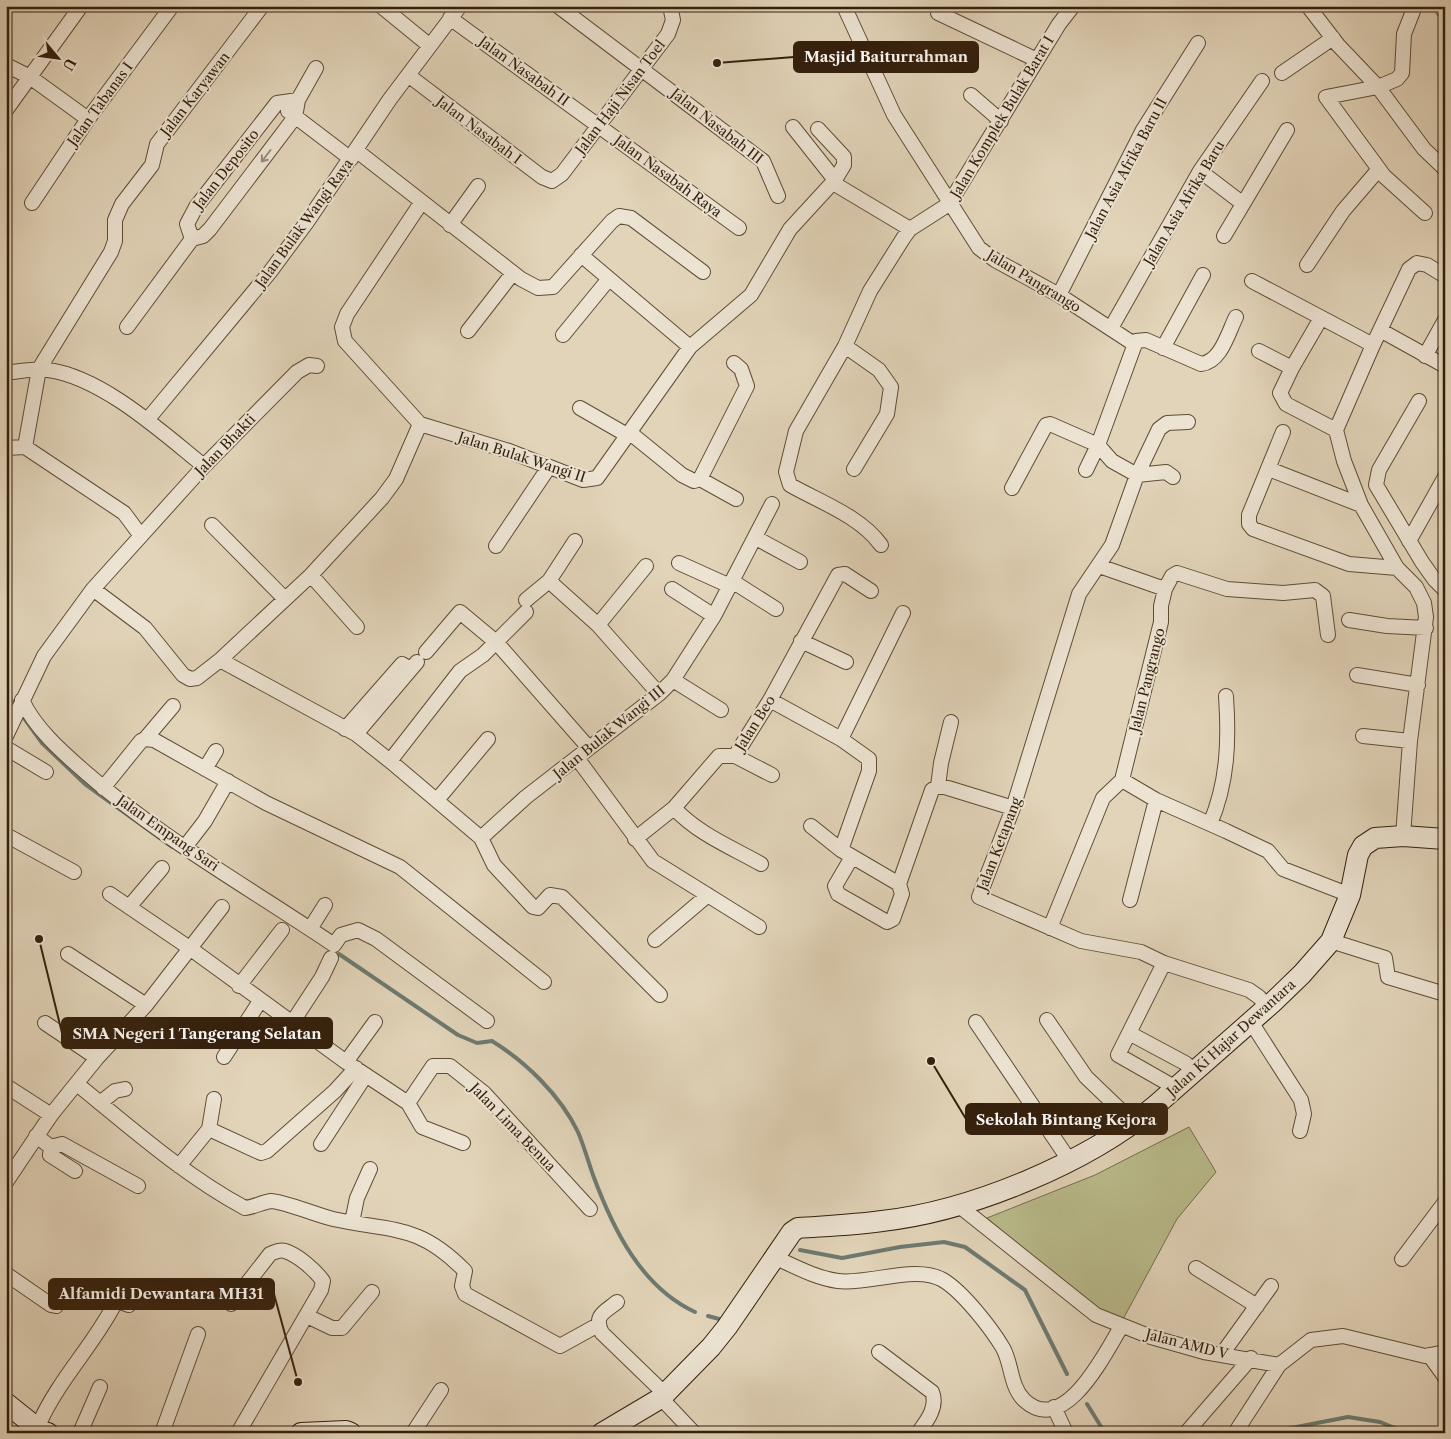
<svg xmlns="http://www.w3.org/2000/svg" width="1451" height="1439" font-family="'Libre Caslon Text',serif">
<style>
.green{fill:#b9bb8b;stroke:#766d4c}
.lines{fill:none;stroke-linecap:round;stroke-linejoin:round}
.stream{stroke:#6e7a71;stroke-width:4}
.minor-casing{stroke:#5f4c37;stroke-width:16}
.secondary-casing{stroke:#331f0c;stroke-width:22}
.minor{stroke:#ece3d2;stroke-width:14}
.secondary{stroke:#ece3d2;stroke-width:20}
.oneway{stroke:#998b79}
.labels{text-anchor:middle;dominant-baseline:central;stroke-width:4;stroke-linejoin:round;paint-order:stroke}
.street-label{font-size:14px;fill:#331f0c;stroke:#ece3d2}
.leader{fill:none;stroke:#331f0c;stroke-width:2}
.callout-dot{fill:#331f0c;stroke:#ece3d2;stroke-width:2}
.callout{fill:#331f0c;stroke:#331f0c;stroke-width:2}
.callout-label{font-size:15px;text-anchor:middle;font-weight:bold;fill:#fff}
</style>
<rect width="100%" height="100%" fill="#e2d4b9"/>
<filter id="stains"><feTurbulence type="fractalNoise" baseFrequency=".004" numOctaves="4"/><feColorMatrix values="0 0 0 0 .2 0 0 0 0 .09 0 0 0 0 .02 0 0 0 .5 -.17"/></filter>
<radialGradient id="worn" r=".72"><stop offset=".6" stop-color="#630" stop-opacity="0"/><stop offset="1" stop-color="#630" stop-opacity=".3"/></radialGradient>
<path class="green" d="M1189,1127L1216,1172L1177,1219L1121,1323L1077,1296L987,1218L1095,1175Z"/>
<g class="lines">
<path class="stream" d="M6,695L13,702
M24,718L42,743L86,785L172,847
M339,954L458,1035L477,1043L492,1041C526,1062 560,1095 578,1132C584,1146 588,1161 593,1175C613,1229 641,1287 695,1312
M800,1250L842,1258L900,1247L944,1242L965,1247L1025,1290L1067,1374
M708,1316L723,1320
M1087,1404L1105,1433
M1278,1433L1281,1430L1348,1417L1380,1422L1407,1433"/>
<g class="minor-casing">
<path id="minor" d="M381,6L430,46
M558,6L763,161L778,196
M844,6L894,115L979,248L995,260L1059,295L1134,344
M1308,6L1338,45L1378,87L1424,149L1445,169
M1415,6L1404,34L1402,73L1397,79L1378,87L1326,97L1384,176L1425,213
M1442,9L1444,6
M938,13L1037,60
M450,18L739,228
M6,65L30,77L88,119
M1282,73L1333,38
M408,75L542,177L552,181L562,174L668,34L673,20L670,6
M971,95L1001,121
M6,110L81,6
M288,111L351,159
M793,127L835,180
M357,151L521,279L538,288L553,287L612,221L619,216L631,218L703,272
M1200,171L1242,203
M833,183L910,229
M32,203L88,119L172,6
M450,225L478,186
M1224,236L1287,130
M192,239L187,224L196,207L277,103L298,100
M581,255L690,347
M1307,265L1343,211L1379,169
M1252,281L1373,345L1336,430L1344,461L1361,505L1397,568L1416,587L1424,603L1426,617L1410,741L1403,836
M1059,295L1143,130L1198,43
M1321,318L1292,368L1280,393L1286,404L1336,430
M127,327L192,239L203,236L210,229L295,117L298,100L316,68
M1111,328L1200,171L1262,81
M1380,330L1445,366
M468,331L513,273
M563,335L608,280
M1373,345L1409,269L1417,263L1427,265L1445,276
M845,346L879,370L891,387L887,414L854,469
M1163,348L1203,275
M1259,351L1292,368
M1425,356L1445,320
M6,373C20,371 35,368 48,370C102,377 163,433 204,466
M1419,401L1379,470L1376,485L1422,562L1434,579L1445,590
M580,408L627,435
M148,419L270,272L307,222L390,99L460,6
M420,424L509,451L583,480L597,478L690,347L751,295L790,229L835,180L844,165V157L818,129
M420,424L345,341L342,327L347,314L421,203
M629,432L682,475L694,481L700,479L747,386L741,369L734,363
M1283,432L1249,515V524L1253,529L1349,564L1397,568
M6,448L25,447
M1269,469L1361,505
M1086,470L1098,445L1136,341L1146,340L1201,364C1221,362 1228,333 1236,317
M700,479L736,499
M1012,488L1046,425L1050,424L1098,445L1112,461L1137,475L1166,472L1173,477
M212,525L285,599
M141,536L124,513L25,447L39,369L111,252L115,241V220L122,204L152,165L157,144L262,6
M756,538L800,562
M1409,541L1445,477
M881,545C860,516 820,502 790,485L786,472L796,431L845,346L870,291L904,237L910,229L949,204L1059,24L1073,6
M496,546L549,467
M679,563L730,586
M311,575L357,627
M549,581L575,541
M732,581L776,609
M93,589L145,628L183,675L190,679L197,678L220,660L311,575L382,498L396,479L420,424
M672,589L714,616
M1165,589L1172,576L1177,573L1227,589L1283,593L1315,590L1323,596L1328,635
M526,600L549,581L598,625L659,694
M1349,620L1387,626L1426,628
M598,625L646,566
M801,641L846,662
M426,652L460,612L496,642L589,748
M220,660L356,734L390,761L481,838L494,865L533,907L538,908L550,895L562,897L660,995
M1357,675L1418,685
M673,680L721,710
M22,700C35,728 61,751 84,771C160,838 250,888 334,945L341,935L358,930L376,939L487,1021
M770,700L841,739L869,759V771L841,850
M345,729L402,664L411,669
M356,734L417,662
M6,736L44,656L93,589L204,466L297,372L309,365L317,366
M1363,736L1410,741
M145,739L173,706
M841,739L903,613
M6,748L46,772
M735,756L772,775
M577,758L653,861L759,927
M390,761L460,671L483,655L526,612
M205,769L216,751
M1122,780L1156,800L1226,831L1268,851L1283,869L1350,895
M938,786L941,763L951,722
M103,788L141,741L145,739L154,740L266,803L400,867L544,982
M437,800L488,739
M674,808C698,834 731,847 761,864
M1210,824C1228,782 1229,740 1226,696
M811,826L841,850L899,884
M6,835L74,872
M481,838L526,797L659,694L673,680L714,616L772,504
M635,839L674,808L719,756H735L770,700L838,575L845,574L871,591
M185,847L205,821L228,781
M852,857L835,886L838,894L887,922L893,919L902,894L899,884L932,790L938,786L948,788L1013,808
M110,894L191,949L346,1062L408,1103L422,1127L463,1143
M1130,900L1156,800
M129,907L162,868
M1050,928L1103,798L1122,780L1161,622V606L1165,589L1099,566
M310,929L325,905
M655,940L708,895
M1331,941L1385,958L1388,977L1445,994
M68,954L146,1005
M1164,963L1249,990L1259,997L1267,1007
M239,986L282,930
M1047,1020L1086,1077L1134,1123
M976,1022L1069,1160
M1251,1022L1301,1100L1304,1114L1300,1131
M45,1023L97,1058
M292,1023L322,977L331,958
M1129,1033L1185,1063L1195,1071
M224,1057L260,1001
M346,1062L375,1022
M77,1084C131,1128 184,1175 245,1208C254,1207 263,1202 271,1201C283,1201 319,1216 333,1219C392,1232 418,1223 465,1271L462,1286L465,1294L560,1346L598,1325
M6,1086L51,1115
M1176,1088L1118,1055L1164,963L1141,952L1081,941L979,897L1013,808L1079,594L1112,545L1137,475L1159,429L1167,423L1188,422
M100,1103L115,1091L125,1089
M408,1103L433,1066H450L484,1093L590,1209
M209,1129L261,1153L267,1151L335,1091L356,1068
M36,1136L51,1147L62,1144L138,1186
M321,1144L366,1075
M51,1147L50,1155L75,1171
M179,1166L209,1129L214,1099
M6,1182L51,1115L97,1058L146,1005L222,907
M958,1205L1096,1315L1151,1337L1204,1352L1279,1365
M352,1222L357,1198L370,1169
M774,1257C794,1266 816,1278 838,1281C869,1285 916,1264 943,1280C963,1292 991,1328 1003,1348C1012,1364 1010,1386 1024,1400C1064,1438 1105,1353 1121,1327
M1402,1259L1445,1202
M1196,1268L1257,1306
M6,1274L51,1305L56,1306C73,1272 106,1298 129,1305
M617,1302C605,1312 593,1315 602,1333L665,1394
M231,1304L270,1254C275,1252 279,1249 285,1251C298,1255 315,1270 323,1281L321,1290L238,1433
M307,1316L332,1328H342L372,1292
M879,1352L932,1392C938,1407 927,1421 918,1433
M1222,1354L1271,1286
M1429,1355L1445,1377
M661,1398L694,1433
M1054,1407L1066,1433
M34,1425L39,1424C58,1381 91,1348 113,1307
M80,1433L100,1387
M162,1433L198,1334
M413,1433L441,1390
M1186,1433L1251,1358
M1235,1433L1279,1365L1311,1340L1343,1336L1425,1356L1445,1352"/>
</g>
<g class="secondary-casing">
<path id="secondary" d="M6,1403L41,1431L48,1433
M301,1433L346,1431L351,1433
M602,1433L661,1398L711,1347L727,1327L792,1232L798,1228C826,1226 854,1225 882,1221C971,1211 1087,1163 1155,1106L1272,1003L1302,974L1331,941L1350,895L1358,855L1363,846L1375,838L1403,836L1445,839"/>
</g>
<use href="#minor" class="minor"/>
<use href="#secondary" class="secondary"/>
</g>
<defs><path id="oneway-shaft" d="M-6 0H5M1.5-3L5.5 0L1.5 3" fill="none" stroke-width="1.6" stroke-linecap="round" stroke-linejoin="round" transform="scale(1.25)"/></defs>
<use class="oneway" href="#oneway-shaft" transform="translate(266 156) rotate(127)"/>
<g class="labels">
<g class="street-label">
<text transform="translate(524 71) rotate(36)">Jalan Nasabah II</text>
<text transform="translate(195 94) rotate(-52)">Jalan Karyawan</text>
<text transform="translate(620 97) rotate(-53)">Jalan Haji Nisan Toel</text>
<text transform="translate(100 104) rotate(-54)">Jalan Tabanas I</text>
<text transform="translate(1002 117) rotate(-59)">Jalan Komplek Bulak Barat I</text>
<text transform="translate(717 126) rotate(38)">Jalan Nasabah III</text>
<text transform="translate(479 130) rotate(37)">Jalan Nasabah I</text>
<text transform="translate(1126 168) rotate(-62)">Jalan Asia Afrika Baru II</text>
<text transform="translate(226 169) rotate(-52)">Jalan Deposito</text>
<text transform="translate(668 176) rotate(36)">Jalan Nasabah Raya</text>
<text transform="translate(1184 203) rotate(-59)">Jalan Asia Afrika Baru</text>
<text transform="translate(304 223) rotate(-54)">Jalan Bulak Wangi Raya</text>
<text transform="translate(1034 281) rotate(31)">Jalan Pangrango</text>
<text transform="translate(225 445) rotate(-46)">Jalan Bhakti</text>
<text transform="translate(522 457) rotate(18)">Jalan Bulak Wangi II</text>
<text transform="translate(1147 680) rotate(-76)">Jalan Pangrango</text>
<text transform="translate(755 723) rotate(-58)">Jalan Beo</text>
<text transform="translate(609 732) rotate(-39)">Jalan Bulak Wangi III</text>
<text transform="translate(168 833) rotate(35)">Jalan Empang Sari</text>
<text transform="translate(999 844) rotate(-69)">Jalan Ketapang</text>
<text transform="translate(1231 1038) rotate(-42)">Jalan Ki Hajar Dewantara</text>
<text transform="translate(513 1127) rotate(46)">Jalan Lima Benua</text>
<text transform="translate(1187 1344) rotate(14)">Jalan AMD V</text>
</g>
</g>
<path class="leader" d="M717 63L794 57M39 939L62 1033M931 1061L966 1119M298 1382L274 1294"/>
<g class="callout-dot">
<circle cx="717" cy="63" r="5"/>
<circle cx="39" cy="939" r="5"/>
<circle cx="931" cy="1061" r="5"/>
<circle cx="298" cy="1382" r="5"/>
</g>
<g class="callout">
<rect x="794" y="42" width="184" height="30" rx="5"/>
<rect x="62" y="1018" width="270" height="30" rx="5"/>
<rect x="966" y="1104" width="201" height="30" rx="5"/>
<rect x="49" y="1279" width="225" height="30" rx="5"/>
</g>
<g class="callout-label">
<text x="886" y="62">Masjid Baiturrahman</text>
<text x="197" y="1039">SMA Negeri 1 Tangerang Selatan</text>
<text x="1066" y="1125">Sekolah Bintang Kejora</text>
<text x="161" y="1299">Alfamidi Dewantara MH31</text>
</g>
<rect width="1451" height="1439" fill="none" stroke="#e2d4b9" stroke-width="25"/>
<rect x="8" y="8" width="1436" height="1424" fill="none" stroke="#331f0c" stroke-width="2.5"/>
<rect x="12" y="12" width="1426" height="1414" fill="none" stroke="#331f0c"/>
<g transform="translate(58 58) rotate(119)" stroke="#ece3d2" stroke-width="4" paint-order="stroke">
<path d="M0-4L9 19L0 12L-9 19Z" fill="#331f0c"/>
<text y="-8" font-size="14" font-weight="bold" text-anchor="middle" fill="#331f0c">U</text>
</g>
<rect width="100%" height="100%" filter="url(#stains)"/>
<rect width="100%" height="100%" fill="url(#worn)"/>
</svg>
